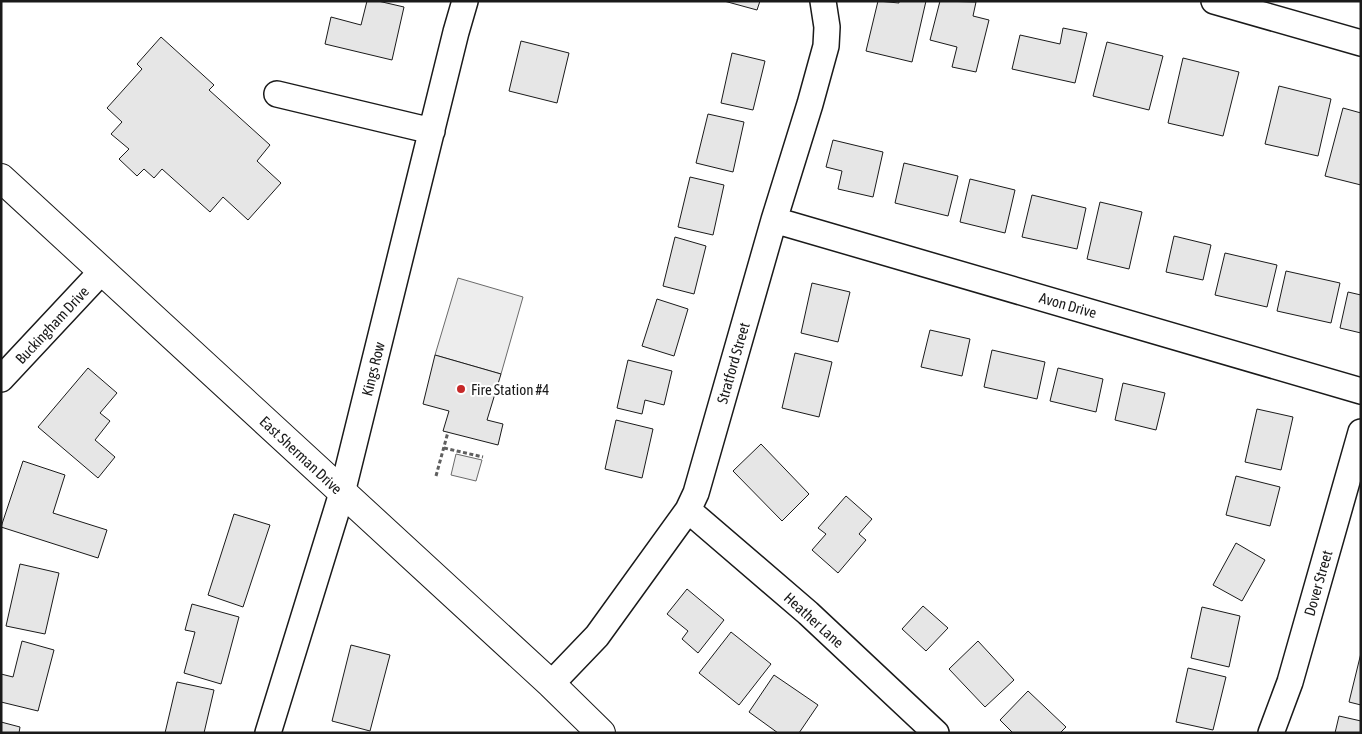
<svg xmlns="http://www.w3.org/2000/svg" width="1362" height="734" font-family="'Asap Condensed',sans-serif">
<style>
.parking{fill:#ededed;stroke:#6a6a6a}
.building{fill:#e6e6e6;stroke:#1a1a1a}
.lines{fill:none;stroke-linecap:round;stroke-linejoin:round}
.minor-casing{stroke:#1a1a1a;stroke-width:28}
.major-casing{stroke:#1a1a1a;stroke-width:30}
.path{stroke:#5f5f5f;stroke-width:3;stroke-dasharray:4 2.5;stroke-linecap:butt}
.minor{stroke:#fff;stroke-width:25}
.major{stroke:#fff;stroke-width:28}
.poi-dot{fill:#c62828;stroke:#fff;stroke-width:2}
.labels{text-anchor:middle;dominant-baseline:central;stroke-width:4;stroke-linejoin:round;paint-order:stroke}
.street-label{font-size:15px;fill:#1a1a1a;stroke:#fff}
.poi-label{font-size:15px;fill:#1a1a1a;stroke:#fff;text-anchor:start}
</style>
<rect width="100%" height="100%" fill="#fff"/>
<path class="parking" d="M458,278L523,297L501,374L435,355Z
M456,454L482,460L476,481L451,475Z"/>
<path class="building" d="M367,1H378L404,7L392,60L325,44L331,17L361,25Z
M724,1H760L757,10Z
M878,1L899,3V1H926L912,62L866,51Z
M940,1L976,2L973,16L989,20L976,72L952,67L957,47L930,40Z
M1063,28L1087,33L1075,83L1012,69L1020,35L1060,44Z
M161,37L214,85L209,90L270,145L257,161L281,183L248,220L223,197L210,212L162,169L154,178L144,169L137,176L119,159L129,149L111,134L122,122L107,108L142,69L137,64Z
M521,41L569,53L557,103L509,91Z
M1107,42L1163,56L1149,110L1093,96Z
M732,53L765,61L753,110L721,103Z
M1183,58L1239,72L1223,136L1168,123Z
M1279,86L1331,99L1318,156L1265,144Z
M1343,108L1361,113V185L1325,176Z
M708,114L744,122L733,172L696,163Z
M833,140L883,152L873,197L838,189L842,171L826,167Z
M904,163L958,176L948,216L895,203Z
M690,177L724,185L713,235L678,227Z
M970,179L1015,190L1005,233L960,222Z
M1032,195L1086,208L1077,249L1022,237Z
M1100,202L1142,212L1129,269L1087,259Z
M1174,236L1211,245L1203,280L1166,272Z
M675,237L706,246L694,294L663,286Z
M1225,253L1277,265L1267,307L1215,295Z
M1286,271L1340,283L1331,323L1277,311Z
M812,283L850,292L838,342L801,333Z
M1348,292L1361,295V333L1340,328Z
M657,299L688,309L674,356L642,346Z
M930,330L970,339L962,376L921,367Z
M992,350L1045,362L1037,399L984,387Z
M795,353L832,362L819,417L782,408Z
M435,355L501,374L487,420L503,424L498,445L443,431L449,411L423,404Z
M628,360L672,371L664,405L645,400L642,414L617,408Z
M88,368L117,393L100,413L110,421L95,440L115,457L98,478L38,427Z
M1058,368L1103,379L1096,412L1050,401Z
M1123,383L1165,393L1156,430L1115,420Z
M1257,409L1293,417L1281,470L1245,462Z
M616,420L653,429L642,478L605,469Z
M761,444L809,494L782,521L733,471Z
M23,461L65,475L53,513L107,530L98,558L1,527Z
M1236,476L1280,487L1270,526L1226,515Z
M846,496L872,519L859,534L866,540L838,573L812,550L826,534L818,528Z
M234,514L270,525L243,607L208,595Z
M1236,543L1265,560L1242,601L1213,585Z
M20,564L59,573L45,634L6,626Z
M687,589L724,620L698,653L682,639L688,631L667,614Z
M192,604L239,617L221,684L184,673L195,632L185,630Z
M923,606L948,628L926,651L902,629Z
M1202,607L1240,616L1229,667L1191,658Z
M731,632L771,664L739,705L699,673Z
M22,641L54,650L38,711L1,702V674L13,677Z
M978,641L1014,680L985,707L949,669Z
M351,645L390,655L370,731L332,721Z
M1361,653V705L1349,702Z
M1188,668L1226,677L1213,730L1176,722Z
M774,675L818,705L799,733H778L749,712Z
M177,682L214,690L204,733H165Z
M1028,691L1066,727L1060,733H1013L1000,720Z
M1339,716L1361,721V733H1335Z
M1,722L20,727L19,733H1Z"/>
<g class="lines">
<g class="minor-casing">
<path id="minor" d="M1214,1L1361,43
M277,94L432,131
M774,220L1361,391
M1,379L102,271
M688,510L808,613L936,733
M551,684L597,636L688,510L696,493L774,220L810,104L826,46L827,27L823,1
M268,733L342,493L456,32L465,1
M1271,733L1290,682L1361,432"/>
</g>
<g class="major-casing">
<path id="major" d="M1,178L551,684L601,733"/>
</g>
<path class="path" d="M444,448L483,457
M436,476L448,432"/>
<use href="#minor" class="minor"/>
<use href="#major" class="major"/>
</g>
<circle class="poi-dot" cx="461" cy="389" r="5"/>
<g class="labels">
<g class="street-label">
<text transform="translate(1068 305) rotate(16)">Avon Drive</text>
<text transform="translate(52 325) rotate(-47)">Buckingham Drive</text>
<text transform="translate(733 363) rotate(-74)">Stratford Street</text>
<text transform="translate(373 369) rotate(-76)">Kings Row</text>
<text transform="translate(301 455) rotate(43)">East Sherman Drive</text>
<text transform="translate(1318 583) rotate(-74)">Dover Street</text>
<text transform="translate(814 620) rotate(42)">Heather Lane</text>
</g>
<g class="poi-label">
<text x="471" y="389">Fire Station #4</text>
</g>
</g>
<rect width="1362" height="734" fill="none" stroke="#1a1a1a" stroke-width="5"/>
</svg>
